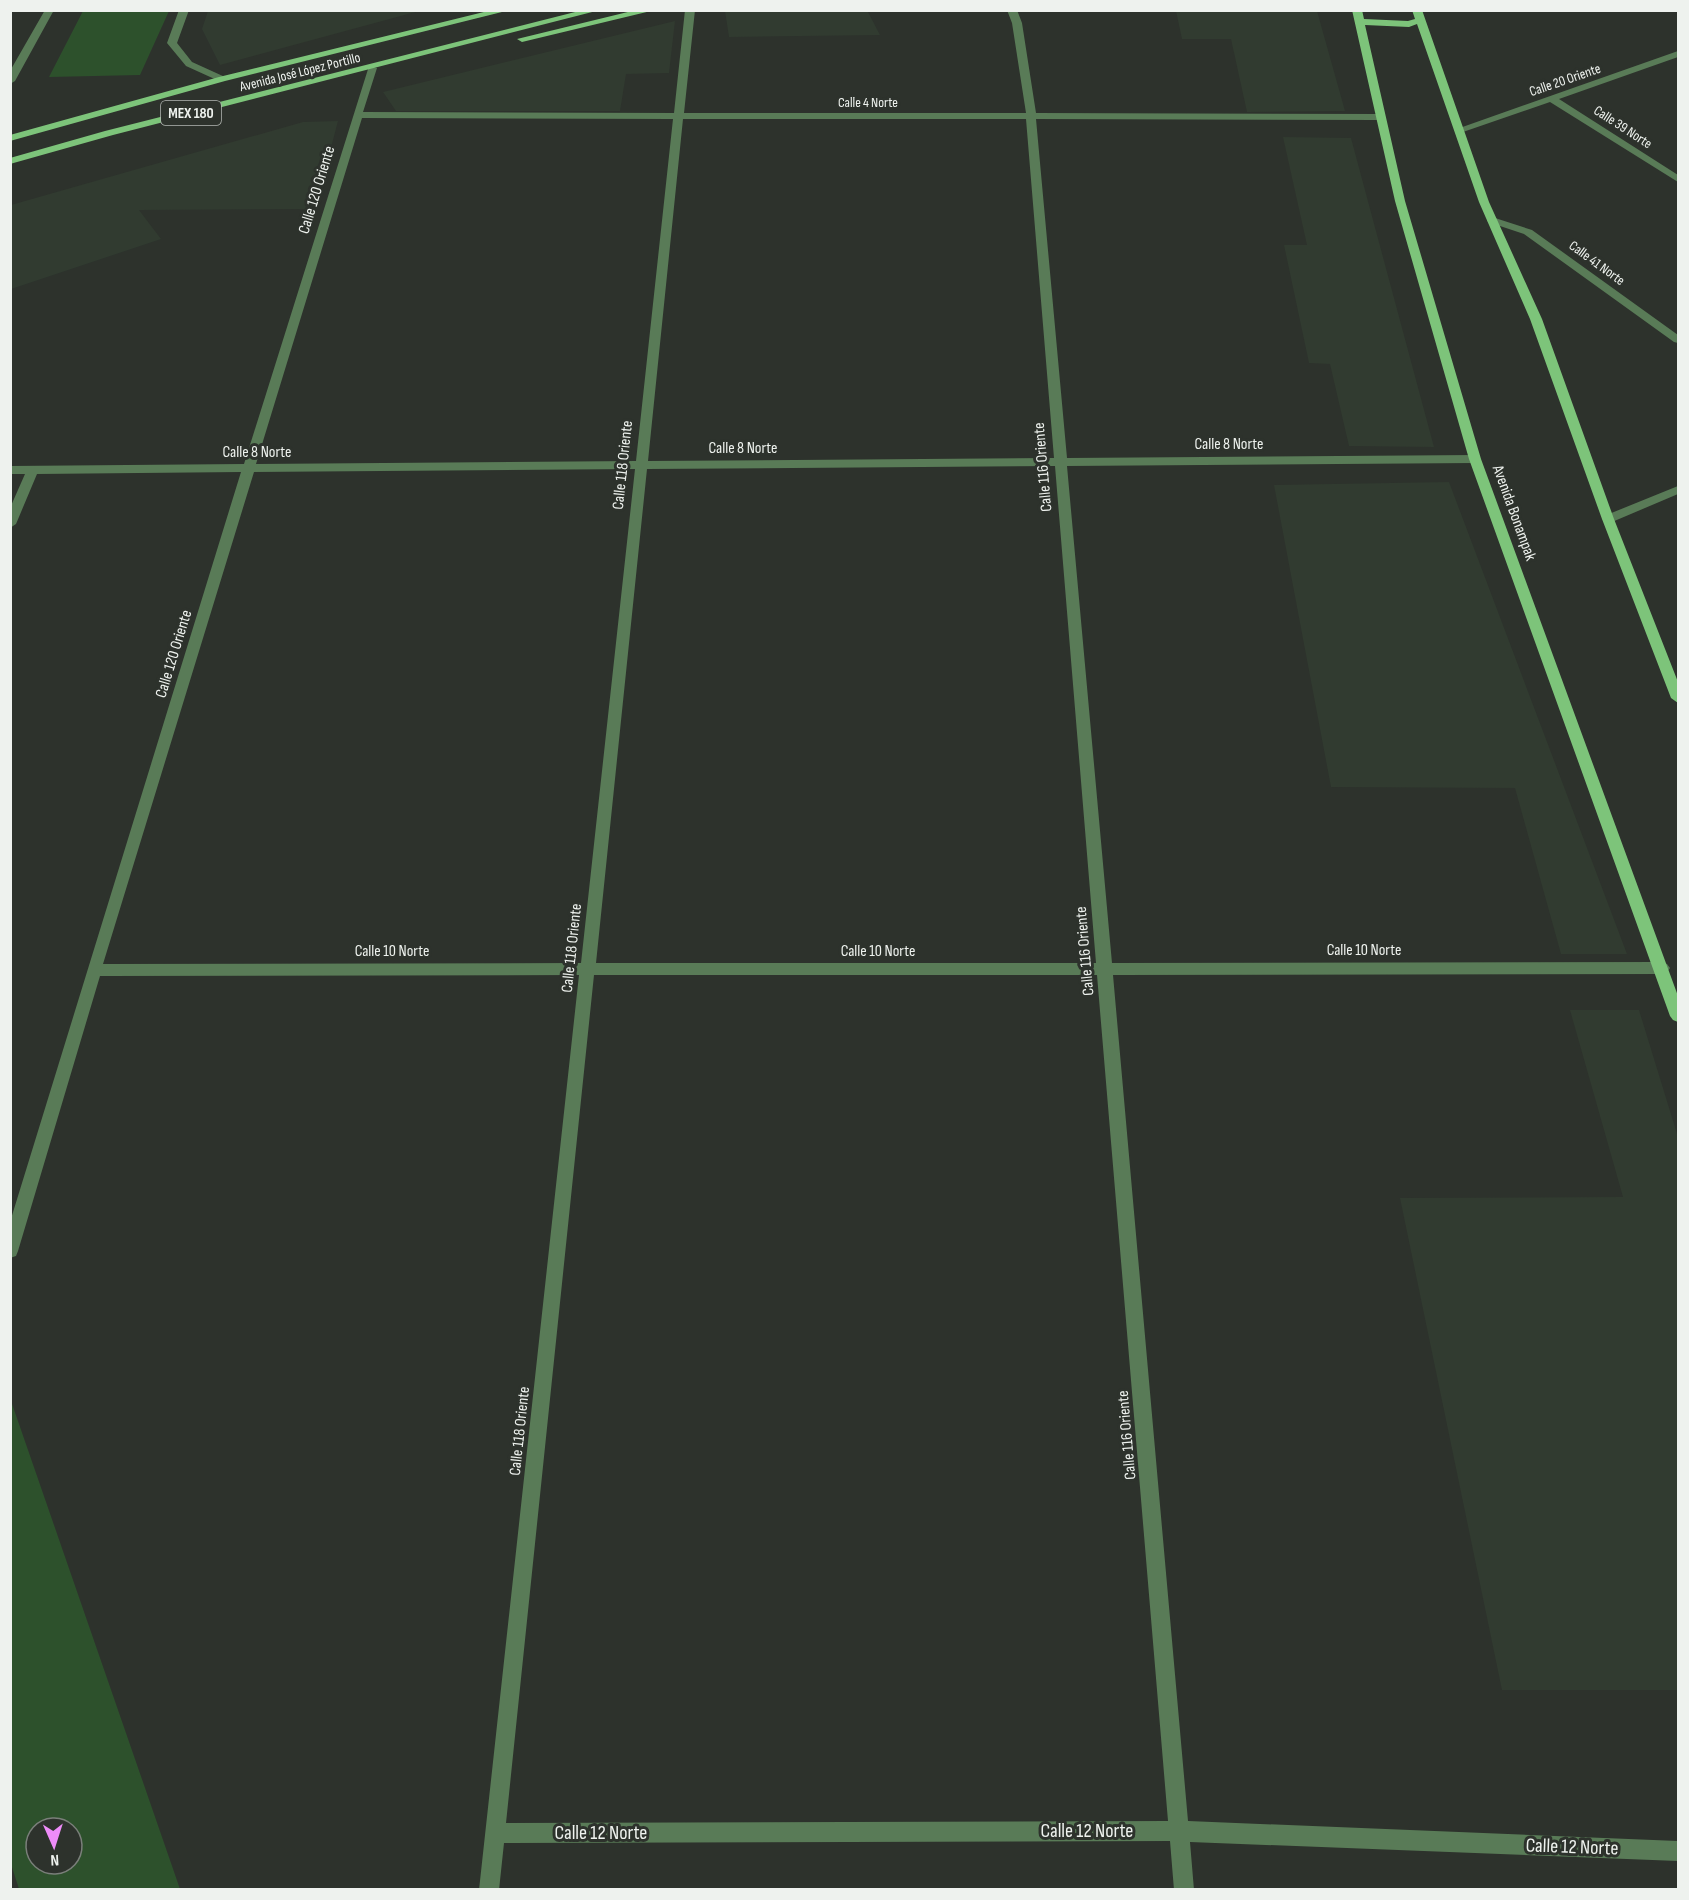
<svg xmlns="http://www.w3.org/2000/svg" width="1689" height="1900" font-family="'Sofia Sans Condensed',sans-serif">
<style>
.built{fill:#313b30}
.green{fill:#2d512c;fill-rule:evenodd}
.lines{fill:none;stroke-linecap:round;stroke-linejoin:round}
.minor{fill:#597b57;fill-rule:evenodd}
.primary{fill:#7dc47a;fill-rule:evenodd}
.labels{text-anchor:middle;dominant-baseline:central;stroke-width:6;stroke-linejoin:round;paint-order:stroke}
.far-street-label{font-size:14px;fill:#eef2ee;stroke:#2d322c}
.shield{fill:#2d322c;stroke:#b4b8b4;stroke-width:1.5}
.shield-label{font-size:15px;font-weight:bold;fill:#eef2ee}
.street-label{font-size:16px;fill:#eef2ee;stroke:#2d322c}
.near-street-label{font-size:20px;fill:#eef2ee;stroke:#2d322c}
</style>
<rect width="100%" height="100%" fill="#2d322c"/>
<path class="built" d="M208,11V10L419,11L220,65L202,29Z
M725,11V10L922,11L868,12L880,35L729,37Z
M1176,11H1317L1345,111L1247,112L1231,39H1182Z
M675,21L669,73L626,74L620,111H396L383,92Z
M338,121L315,209L139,210L161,239L11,289V205L303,122Z
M1283,137L1351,138L1434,447L1349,446L1330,364L1309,363L1284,245H1307Z
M1449,482L1627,954H1561L1515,788L1331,787L1274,485Z
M1570,1010H1639L1678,1137V1690H1502L1400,1198L1623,1197Z"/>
<path class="green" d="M83,11H169L140,75L49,77Z
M10,1398L180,1889H19L10,1861ZM36,1828H72V1864H36Z"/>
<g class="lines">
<path class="minor" d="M45,10H54L15,81L10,84V71Z
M179,10H189L177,43L192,62L225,77V81H219L186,66L167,43Z
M685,10H695L684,113H1026L1012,23L1007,10H1017L1022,23L1036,113L1379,114L1384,117L1379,120L1036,119L1067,458L1475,455L1481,459L1475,463L1067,466L1112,963L1662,962L1667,964L1670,968L1667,972L1662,974L1113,975L1188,1821L1678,1841V1861L1190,1842L1194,1890H1174L1170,1841L504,1843L499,1890H479L579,975L100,976L18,1251L16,1256L10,1258V1222L241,472L37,474L16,524L10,528V508L25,474H10V466L244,464L369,66L377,68L363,112L674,113ZM362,118L673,119L636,461L256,464ZM683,119H1026L1054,458L648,461ZM1055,466L1096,963H596L647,469ZM635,469L581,963L103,964L254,472ZM594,975H1097L1168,1821L506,1823Z
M1678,51V57L1559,99L1678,175V182L1550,102L1463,132L1454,130Z
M1492,217L1532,230L1678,335V343L1674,342L1524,234L1488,222L1487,220Z
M1678,486V494L1612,522L1608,523L1602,519L1604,516Z"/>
<path class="primary" d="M492,10H510L225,81L10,141V135L219,77Z
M583,10H600L113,135L10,164V158L105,131Z
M636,10H655L522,42L517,39Z
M1352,10H1362L1364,19L1408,21L1415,19L1412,10H1422L1489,202L1542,319L1614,519L1678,682V703L1671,698L1602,519L1530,319L1479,202L1417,24L1409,27L1365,25L1405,201L1481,459L1678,996V1022L1673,1020L1670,1016L1469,459L1395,201Z"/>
</g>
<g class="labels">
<g class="far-street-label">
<text transform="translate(300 72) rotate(-14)">Avenida José López Portillo</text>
<text transform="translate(1565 80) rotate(-19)">Calle 20 Oriente</text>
<text x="868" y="102">Calle 4 Norte</text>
<text transform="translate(1623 127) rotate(33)">Calle 39 Norte</text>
<text transform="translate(1597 263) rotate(36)">Calle 41 Norte</text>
</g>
<rect class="shield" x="161" y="101" width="60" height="24" rx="4.5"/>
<g class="shield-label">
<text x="191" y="113">MEX 180</text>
</g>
<g class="street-label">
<text transform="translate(317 190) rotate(-73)">Calle 120 Oriente</text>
<text x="1229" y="444">Calle 8 Norte</text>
<text x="743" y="448">Calle 8 Norte</text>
<text x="257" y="452">Calle 8 Norte</text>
<text transform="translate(623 465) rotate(-84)">Calle 118 Oriente</text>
<text transform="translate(1043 467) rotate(-95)">Calle 116 Oriente</text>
<text transform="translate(1514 513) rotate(70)">Avenida Bonampak</text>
<text transform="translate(174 654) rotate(-73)">Calle 120 Oriente</text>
<text transform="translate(572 948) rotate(-84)">Calle 118 Oriente</text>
<text x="1364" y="950">Calle 10 Norte</text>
<text x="392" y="951">Calle 10 Norte</text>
<text x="878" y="951">Calle 10 Norte</text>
<text transform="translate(1085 951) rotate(-95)">Calle 116 Oriente</text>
<text transform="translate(520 1431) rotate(-84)">Calle 118 Oriente</text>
<text transform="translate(1127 1435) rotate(-95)">Calle 116 Oriente</text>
</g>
<g class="near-street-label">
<text x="1087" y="1831">Calle 12 Norte</text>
<text x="601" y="1833">Calle 12 Norte</text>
<text transform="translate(1572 1847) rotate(2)">Calle 12 Norte</text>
</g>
</g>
<rect width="1689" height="1900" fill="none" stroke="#eef2ee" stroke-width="24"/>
<g transform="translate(54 1846) rotate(177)"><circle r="28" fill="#2d322c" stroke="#7a7f7a" stroke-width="1.5"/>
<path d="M0-4.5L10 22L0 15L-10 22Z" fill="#ee8cf9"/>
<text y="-9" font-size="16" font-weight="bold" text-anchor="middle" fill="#eef2ee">N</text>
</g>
</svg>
